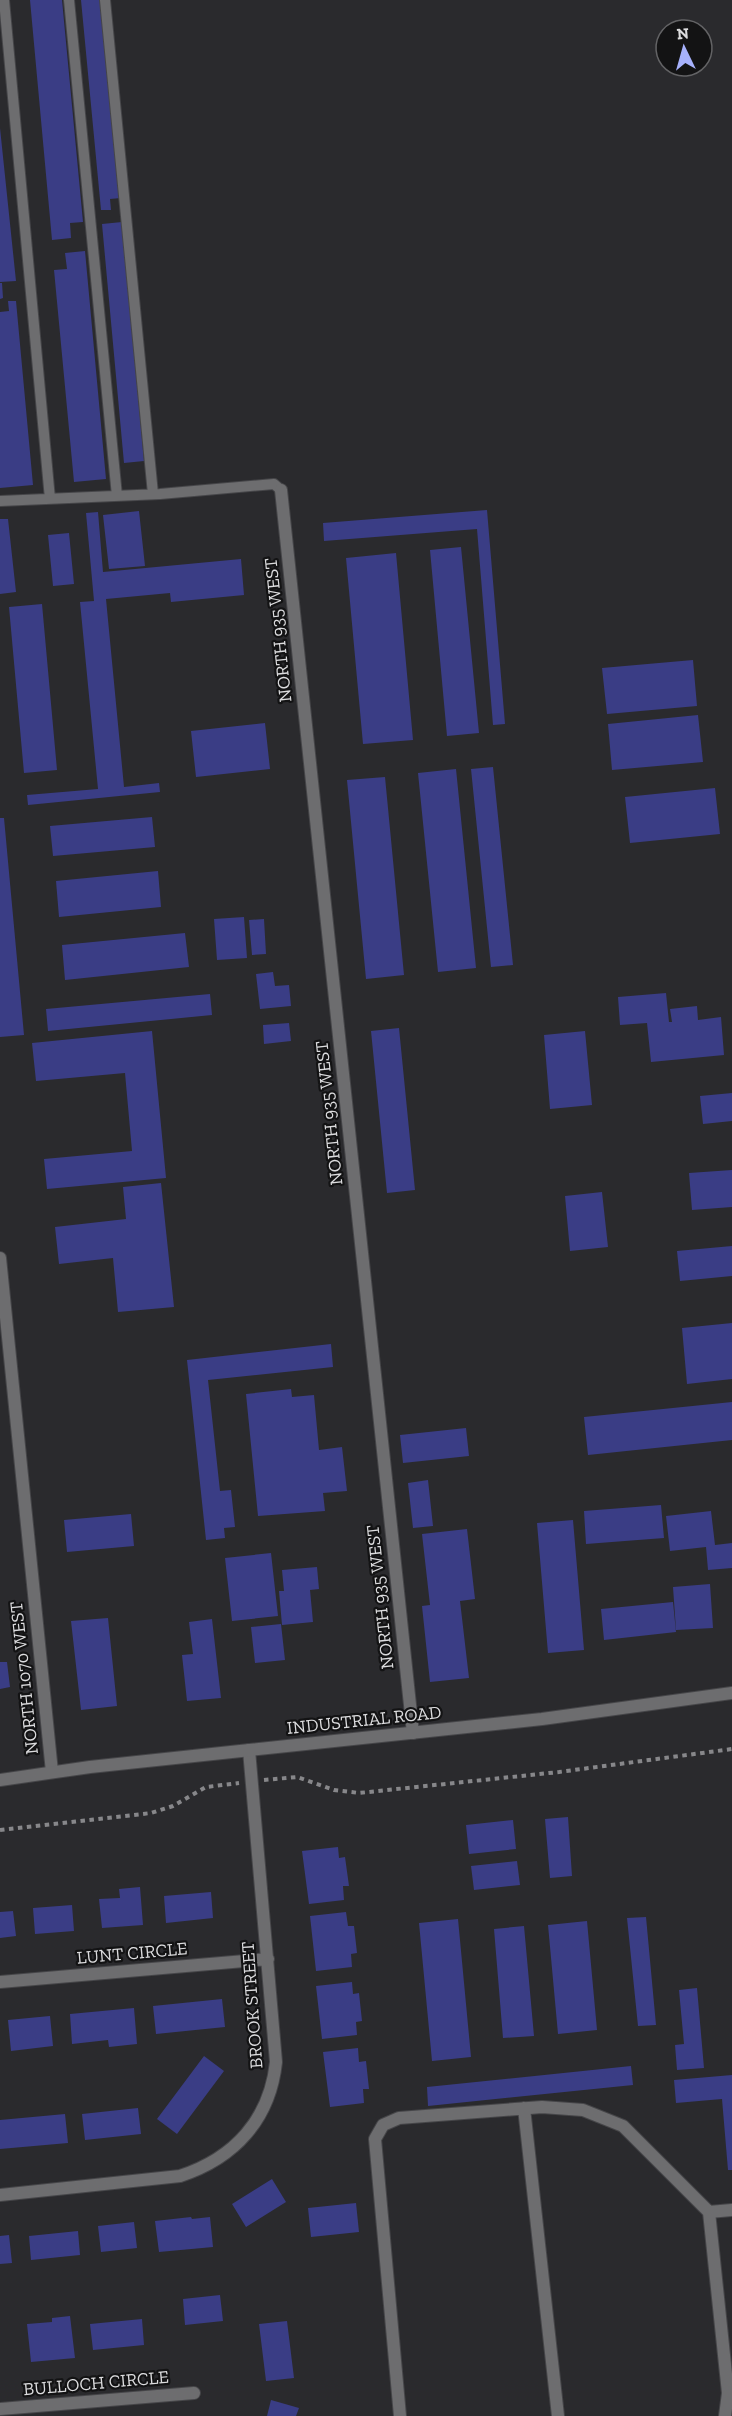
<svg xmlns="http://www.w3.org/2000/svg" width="732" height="2416" font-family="'Zilla Slab',serif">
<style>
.building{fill:#3a3d85}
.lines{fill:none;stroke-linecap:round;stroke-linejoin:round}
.service-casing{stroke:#464649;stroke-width:12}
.minor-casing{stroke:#464649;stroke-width:14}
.tertiary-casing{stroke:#464649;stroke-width:14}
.path{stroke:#87878a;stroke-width:4;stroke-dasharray:4.5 4.5;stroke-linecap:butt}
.service{stroke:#6d6d6f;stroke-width:10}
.minor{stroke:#6d6d6f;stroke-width:12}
.tertiary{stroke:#6d6d6f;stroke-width:12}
.labels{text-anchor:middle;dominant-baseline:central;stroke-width:4.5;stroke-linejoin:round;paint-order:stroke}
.street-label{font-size:18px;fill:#dcdcde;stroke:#131314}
</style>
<rect width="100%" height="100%" fill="#2a2a2d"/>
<path class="building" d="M30,0H62L83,222L70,223L71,238L52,240Z
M81,0H102L121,198L110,199L111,210H101Z
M0,128L16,281L0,282Z
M122,222L144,461L124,463L102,224Z
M85,251L106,479L74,482L54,270L67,269L65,253Z
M0,283H2L3,298L0,299Z
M8,301H16L33,485L0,488V312L9,311Z
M487,510L505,724L493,725L477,529L324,541L323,523Z
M139,511L145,566L109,569L103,515Z
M98,512L103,572L241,559L244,595L171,602L170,593L106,599L124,787L159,783L160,792L28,805L27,795L98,789L80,602L94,601L86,513Z
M0,519H8L16,592L0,594Z
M69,533L74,584L53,586L48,535Z
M461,547L479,733L447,736L430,550Z
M396,553L413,740L363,744L346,558Z
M42,604L57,770L24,773L9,607Z
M693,660L697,706L607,714L602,668Z
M698,715L703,762L612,770L608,724Z
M265,723L270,769L196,777L191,731Z
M493,767L513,965L491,967L471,769Z
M456,769L476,968L438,972L418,773Z
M385,777L404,975L366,979L347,780Z
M715,788L720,834L630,843L625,797Z
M152,817L155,847L53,856L50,826Z
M0,818H4L24,1035L0,1037Z
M158,871L161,907L59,917L56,881Z
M244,917L247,958L217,960L214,919Z
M264,919L266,954L252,955L249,920Z
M185,933L189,967L65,980L62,945Z
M273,972L275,986L289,985L291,1006L260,1009L256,974Z
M666,993L669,1022H672L670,1009L697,1006L698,1020L721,1017L724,1055L651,1062L647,1023L620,1025L618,997Z
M210,994L212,1015L48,1031L46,1009Z
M289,1023L291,1041L264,1044L263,1025Z
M399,1028L415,1190L387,1193L371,1031Z
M152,1031L166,1178L47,1189L44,1159L132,1151L125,1073L36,1081L32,1043Z
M585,1031L592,1105L550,1109L544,1035Z
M732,1093V1121L703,1124L700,1096Z
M732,1170V1207L692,1210L689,1173Z
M161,1183L174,1307L118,1312L113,1258L59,1264L55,1227L126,1219L123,1187Z
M602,1192L608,1247L570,1251L565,1196Z
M732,1246V1276L680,1281L677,1251Z
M732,1323V1379L687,1384L682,1328Z
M331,1344L333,1367L208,1380L220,1491L231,1490L235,1527L224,1528L225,1538L206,1540L187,1360Z
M291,1389L292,1397L314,1395L319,1450L342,1447L347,1491L323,1493L325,1511L258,1516L246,1394Z
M732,1402V1440L588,1455L584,1417Z
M466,1428L469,1456L403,1463L400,1435Z
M428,1480L433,1526L413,1528L408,1483Z
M661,1505L664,1538L586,1544L584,1511Z
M711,1511L715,1545L732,1543V1568L708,1570L706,1547L670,1551L666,1516Z
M131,1514L134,1546L67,1552L64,1520Z
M573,1520L584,1650L548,1653L537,1523Z
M467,1529L475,1599L460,1601L469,1678L430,1682L422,1606L430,1605L422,1534Z
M271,1553L278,1616L232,1621L225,1558Z
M317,1567L319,1589L310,1590L313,1622L282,1625L279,1591H284L282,1570Z
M710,1584L713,1628L676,1630L673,1587Z
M673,1602L676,1632L604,1640L601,1609Z
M108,1618L117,1706L81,1710L71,1621Z
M212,1619L221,1698L187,1701L182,1655L193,1654L189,1622Z
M281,1624L285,1660L255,1663L251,1627Z
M0,1662H7L10,1687L0,1689Z
M568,1817L572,1876L550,1878L545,1819Z
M513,1820L516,1849L469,1854L466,1825Z
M338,1847L339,1858L345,1857L349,1886H343L344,1900L309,1904L302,1851Z
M517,1861L520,1885L474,1890L471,1866Z
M140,1887L143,1925L102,1928L99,1899L120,1898L119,1889Z
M211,1892L213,1918L166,1923L164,1896Z
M72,1905L74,1931L35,1934L33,1908Z
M13,1911L16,1936L0,1938V1912Z
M346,1912L348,1926H354L357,1953L351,1954L352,1967L316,1971L310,1916Z
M646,1917L656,2025L638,2026L627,1918Z
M458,1919L471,2057L432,2061L419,1923Z
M587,1921L597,2030L558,2034L548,1925Z
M524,1926L534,2036L503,2038L494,1929Z
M352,1982L353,1994L359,1993L362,2021L356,2022L357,2035L322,2039L316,1986Z
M697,1988L704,2068L677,2070L675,2045L684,2044L679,1990Z
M222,1999L225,2027L156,2034L153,2006Z
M134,2008L137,2044L109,2047L108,2040L72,2044L70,2014Z
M50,2016L53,2046L11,2051L8,2020Z
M358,2048L359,2062L366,2061L369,2089H363L364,2103L330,2107L323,2052Z
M204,2056L224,2071L177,2134L157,2119Z
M631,2066L633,2085L428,2106L427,2087Z
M732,2075V2170H728L722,2099L676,2103L674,2080Z
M138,2108L141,2134L85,2140L82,2114Z
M65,2114L68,2143L0,2149V2120Z
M272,2179L286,2202L246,2227L232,2204Z
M356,2203L359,2232L311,2237L308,2208Z
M191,2217L192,2219L210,2217L213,2247L159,2252L155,2221Z
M134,2222L137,2248L101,2252L98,2226Z
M78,2231L80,2255L31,2260L29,2236Z
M9,2235L12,2263L0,2264V2236Z
M220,2295L223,2321L185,2325L183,2299Z
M70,2316L75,2358L31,2362L27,2324L52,2322V2318Z
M142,2319L144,2345L93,2350L90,2324Z
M287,2321L294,2378L266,2381L259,2324Z
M271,2400L299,2408L296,2416H267Z"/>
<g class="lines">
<g class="service-casing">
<path id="service" d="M4,0L50,499
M69,0L117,496
M105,0L153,494
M0,501L160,494L274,484L281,490"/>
</g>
<g class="minor-casing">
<path id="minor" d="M281,490L413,1733
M0,1258L52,1772
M0,1982L268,1959
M524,2108L558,2416
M0,2195L180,2176C235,2158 270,2119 276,2062L249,1750
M709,2212L732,2210
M0,2409L194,2393
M400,2416L375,2139L383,2125L399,2118L542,2107L583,2110L623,2126L709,2212L728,2393L725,2416"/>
</g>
<g class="tertiary-casing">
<path id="tertiary" d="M0,1780L90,1767L542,1719L732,1693"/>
</g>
<path class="path" d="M264,1780L297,1777L334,1790L359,1793L559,1772L732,1749
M0,1830L151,1813L173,1806L206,1787L239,1783"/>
<use href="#service" class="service"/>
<use href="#minor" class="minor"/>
<use href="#tertiary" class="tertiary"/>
</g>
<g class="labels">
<g class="street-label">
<text transform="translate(278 630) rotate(-96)">NORTH 935 WEST</text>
<text transform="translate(329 1113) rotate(-96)">NORTH 935 WEST</text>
<text transform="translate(380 1597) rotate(-96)">NORTH 935 WEST</text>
<text transform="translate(24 1678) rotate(-96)">NORTH 1070 WEST</text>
<text transform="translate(364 1720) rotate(-6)">INDUSTRIAL ROAD</text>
<text transform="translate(132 1953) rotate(-5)">LUNT CIRCLE</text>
<text transform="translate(252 2005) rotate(-94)">BROOK STREET</text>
<text transform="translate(96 2383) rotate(-5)">BULLOCH CIRCLE</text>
</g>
</g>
<g transform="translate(684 48) rotate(355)"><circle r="28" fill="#131314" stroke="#636365" stroke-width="1.5"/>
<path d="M0-4.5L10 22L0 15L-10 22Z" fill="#a6b1fc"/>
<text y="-9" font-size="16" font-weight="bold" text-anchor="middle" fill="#dcdcde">N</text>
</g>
</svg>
